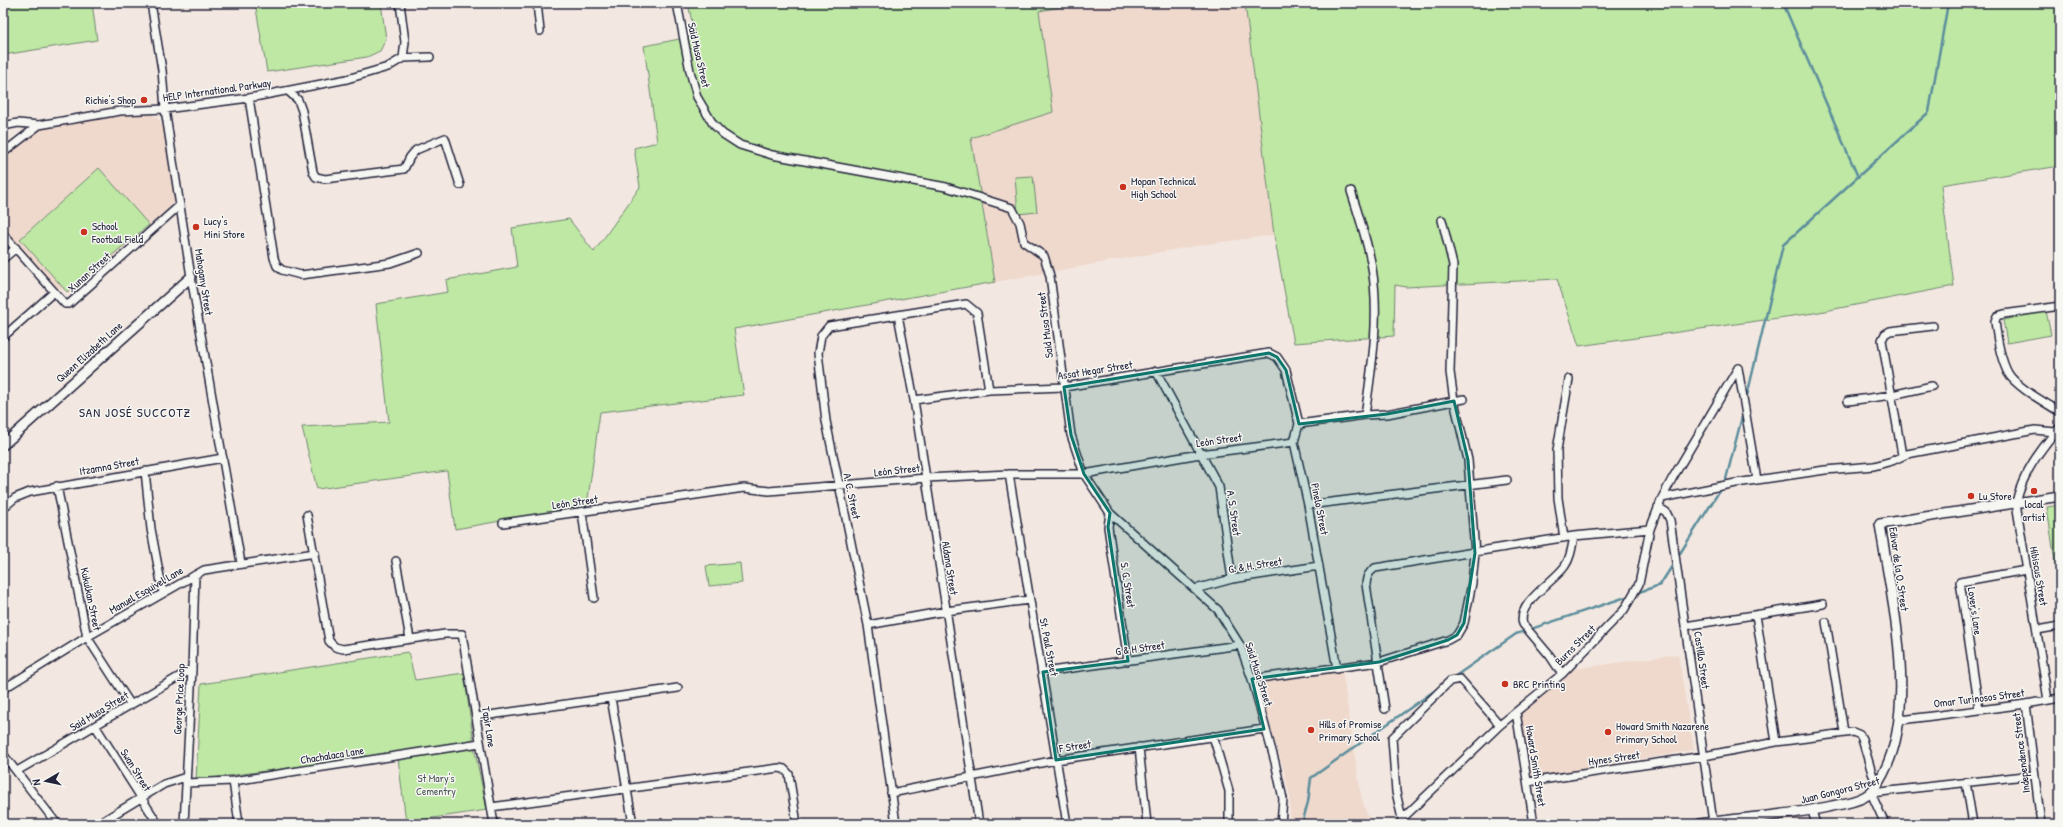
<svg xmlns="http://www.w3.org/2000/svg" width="2063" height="827" font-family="'Patrick Hand',sans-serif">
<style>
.built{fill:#efd8cc}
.green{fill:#bee8a4;stroke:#708570}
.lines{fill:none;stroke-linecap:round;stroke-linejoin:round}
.stream{stroke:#5c8d9c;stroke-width:2.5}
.minor-casing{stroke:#22223b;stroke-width:10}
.tertiary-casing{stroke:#22223b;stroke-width:12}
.minor{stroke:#f6f6f2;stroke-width:7}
.tertiary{stroke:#f6f6f2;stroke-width:9}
.marked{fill:#0f766e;fill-opacity:0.2;stroke:#0f766e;stroke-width:3;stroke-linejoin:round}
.poi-dot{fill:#c8321e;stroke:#f6f6f2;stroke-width:1.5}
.labels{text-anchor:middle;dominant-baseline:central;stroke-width:3;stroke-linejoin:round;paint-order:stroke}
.street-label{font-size:11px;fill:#22223b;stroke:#f6f6f2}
.poi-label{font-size:11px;fill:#22223b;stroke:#f6f6f2;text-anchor:start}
.park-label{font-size:11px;fill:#495455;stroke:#f6f6f2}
.quarter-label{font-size:13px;letter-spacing:1px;fill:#22223b;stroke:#f6f6f2}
</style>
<rect width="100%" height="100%" fill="#f3e8e1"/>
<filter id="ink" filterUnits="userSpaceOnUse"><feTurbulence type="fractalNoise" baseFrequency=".025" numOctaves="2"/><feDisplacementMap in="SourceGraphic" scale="8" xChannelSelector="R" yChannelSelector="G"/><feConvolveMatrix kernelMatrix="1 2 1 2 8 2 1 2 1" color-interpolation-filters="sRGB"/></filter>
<g filter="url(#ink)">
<path class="built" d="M1082,3H1245L1274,235L1200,245L995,282L971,138L1053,112L1039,11Z
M144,111L158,118L166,132L175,202L71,294L53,285L3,227V159L13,150L45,127Z
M1678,654L1694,750L1535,777L1531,774L1521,714L1574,669Z
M1342,670L1361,796L1370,824H1290V798L1284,770L1259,690L1264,681Z"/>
<path class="green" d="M3,3H92L97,40L3,55Z
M255,3H381L386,39L380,51L367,57L267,72Z
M688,3H1082L1039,11L1053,112L971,138L995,282L734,329L744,395L600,412L587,506L455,529L447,471L317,489L302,427L389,422L376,304L448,292L446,280L517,267L512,228L569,219L594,252L640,187L634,148L657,142L644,46L695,36Z
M1245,3H2060V166L1941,185L1954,286L1814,313L1579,346L1557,279L1406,287L1395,285L1394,336L1294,343L1274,235Z
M99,168L149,225L67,292L20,239Z
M1033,176L1037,212L1018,214L1015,177Z
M2046,311L2051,335L2007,343L2003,320Z
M2060,505V597L2047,507Z
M740,563L742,583L709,586L706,566Z
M408,652L415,680L464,673L474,744L196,780L201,684Z
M474,747L487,810L406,822L398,758Z"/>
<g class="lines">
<path class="stream" d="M1783,3L1858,177
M1746,400L1783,245L1929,112L1948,3
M1725,483L1743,413
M1677,558L1722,487
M1636,593L1660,585L1674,563
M1454,677L1516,634L1629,596
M1302,824L1308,802L1311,778L1437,689"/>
<g class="minor-casing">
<path id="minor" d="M151,3L162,70L165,109L191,277L241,563
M400,3L405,42L403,58
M537,3L540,31
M677,3L690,71L697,97L713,124L723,134L740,145L772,155L946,187L1012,208L1020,223L1024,242L1044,256L1050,276L1071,435L1084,474L1110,513L1218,610L1240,645L1252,679L1275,762L1283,799L1281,824
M288,91L298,100L302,111L313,172L316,177L325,179L404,169L410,157L416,150L445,138L460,185
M249,98L274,258L277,266L282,270L301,275L390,263L419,253
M3,126L18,123L39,125L120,111L165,109L249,98L347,79L388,67L403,58L430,57
M3,153L39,125
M1351,191C1359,217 1368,242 1372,268C1380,316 1372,367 1365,415
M3,234L65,304H69L180,205
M3,259L16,248
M2060,306L2004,314L1997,316L1995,321C1997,338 2000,358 2008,373C2016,387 2046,403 2060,412
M898,315L914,400L979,824
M3,337L54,292
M1738,368L1757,480
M1156,371L1219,487L1232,579
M914,400L989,390L1064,387L1269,353L1277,357L1286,370L1299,424L1294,442L1308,505L1337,669
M1848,401L1892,395L1932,386
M1299,424L1365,415L1387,414L1464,399
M1902,455L1882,340L1885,334L1890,331L1933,326
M145,471L151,529L163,593
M1009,474L1067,824
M57,486L87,637L131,705
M1662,498L1736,483L1825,470L1874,466L1892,461L1907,454L2035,430L2055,432
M1308,505L1507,480
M1658,507L1666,512L1670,520L1713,822
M3,508L15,498L30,492L223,458
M582,512L594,598
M1110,513L1108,527L1128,661
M307,515L329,641L335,647L343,649L445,634H462L494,824
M503,523L744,488L769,491L926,478L1009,474H1084L1200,454L1294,442
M1564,538L1558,498L1557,450L1569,379
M396,561L410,639
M1195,589L1232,579L1319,566
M1756,615L1776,742
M1826,622L1844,732
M868,625L946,611L1029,600
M1685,626L1823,604
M2037,630L2060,626
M1043,672L1240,645
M1562,674L1550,656L1523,624C1516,603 1554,582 1565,566C1571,557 1572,547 1574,536
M1252,679L1379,662L1448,640L1457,635L1464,623L1472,583L1475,553L1468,460L1454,401L1450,372L1453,265L1442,220
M3,689L87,637L204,570L315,553
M611,698L633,824
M2048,700L2016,503C2022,474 2040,449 2060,427
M2026,704L2041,824
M1385,709L1366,584C1367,576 1368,573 1375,568L1574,536L1650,529
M1979,709L1960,582L2026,570
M1516,712L1534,824
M476,717L678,688
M1901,720L2026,704L2060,698
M96,727L158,824
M1213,736L1229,791V824
M1139,747L1147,824
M3,754L57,824
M17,771L192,669
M233,781L239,824
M1528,782L1704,756L1776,742L1853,732L1860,735L1862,739L1872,773L1877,785
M1966,782L1973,824
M186,783L233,781L480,743
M891,793L1056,760L1264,729
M491,807L779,768L784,769L789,774L797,824
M1812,811L1816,824
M1402,819L1396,792L1392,738L1450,681L1460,679L1500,725
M98,824L164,784L186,777
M184,824L192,669L195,575
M896,824L868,625L826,421L818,353L821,336L829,326L966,304L977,313L989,390
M1401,824L1402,819L1500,725L1562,674L1624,610L1639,584L1650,529L1662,498L1672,479L1738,368
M1885,824L1871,793L2034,775"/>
</g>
<g class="tertiary-casing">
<path id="tertiary" d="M3,445L191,277
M1700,824C1744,817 1789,816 1832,806C1843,804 1855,802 1864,797C1874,792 1878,783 1883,774C1919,707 1891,597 1880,524L2060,496"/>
</g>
<use href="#minor" class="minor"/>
<use href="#tertiary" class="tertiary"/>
</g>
</g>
<path class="marked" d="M1269,353L1277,357L1286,370L1299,424L1387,414L1454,401L1468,460L1475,553L1464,623L1457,635L1448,640L1379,662L1252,679L1264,729L1056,760L1043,672L1128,661L1108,527L1110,513L1084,474L1071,435L1064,387Z"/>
<g class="poi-dot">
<circle cx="144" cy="100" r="4"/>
<circle cx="1123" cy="187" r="4"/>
<circle cx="196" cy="227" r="4"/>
<circle cx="84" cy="232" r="4"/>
<circle cx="2034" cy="491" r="4"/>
<circle cx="1971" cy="496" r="4"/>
<circle cx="1505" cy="684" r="4"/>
<circle cx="1311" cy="730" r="4"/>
<circle cx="1608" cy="732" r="4"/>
</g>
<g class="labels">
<g class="street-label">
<text transform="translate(699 55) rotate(77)">Said Musa Street</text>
<text transform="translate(217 90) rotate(-8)">HELP International Parkway</text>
<text transform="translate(89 272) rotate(-42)">Xunan Street</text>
<text transform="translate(204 282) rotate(81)">Mahogany Street</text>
<text transform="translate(1045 325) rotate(-97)">Said Musa Street</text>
<text transform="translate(89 352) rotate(-42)">Queen Elizabeth Lane</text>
<text transform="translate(1095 370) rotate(-9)">Assat Hegar Street</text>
<text transform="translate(1219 440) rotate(-8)">León Street</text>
<text transform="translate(109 466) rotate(-10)">Itzamna Street</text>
<text transform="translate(897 470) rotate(-6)">León Street</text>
<text transform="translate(852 496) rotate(78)">A. C. Street</text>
<text transform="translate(575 502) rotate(-8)">León Street</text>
<text transform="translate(1320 509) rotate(79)">Pinelo Street</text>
<text transform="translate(1234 513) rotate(82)">A. S. Street</text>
<text transform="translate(1255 565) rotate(-9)">G. &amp; H. Street</text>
<text transform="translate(950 568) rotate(81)">Aldana Street</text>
<text transform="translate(1899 569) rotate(82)">Edivar de la O. Street</text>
<text transform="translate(2039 576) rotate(80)">Hibiscus Street</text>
<text transform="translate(1128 585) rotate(81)">S. G. Street</text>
<text transform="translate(146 590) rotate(-30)">Manuel Esquivel Lane</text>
<text transform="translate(91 599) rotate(78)">Kukulkan Street</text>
<text transform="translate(1975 611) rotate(82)">Lover's Lane</text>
<text transform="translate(1575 645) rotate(-45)">Burns Street</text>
<text transform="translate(1049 647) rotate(79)">St. Paul Street</text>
<text transform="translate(1140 648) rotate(-8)">G &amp; H Street</text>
<text transform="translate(1702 660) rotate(82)">Castillo Street</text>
<text transform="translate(1259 674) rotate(72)">Said Musa Street</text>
<text transform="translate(1979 698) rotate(-7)">Omar Turinosos Street</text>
<text transform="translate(179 699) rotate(-87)">George Price Loop</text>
<text transform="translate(99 711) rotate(-31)">Said Musa Street</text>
<text transform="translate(489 727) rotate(81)">Tapir Lane</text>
<text transform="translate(1075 746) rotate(-9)">F Street</text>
<text transform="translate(2021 753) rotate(-97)">Independence Street</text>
<text transform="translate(332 755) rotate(-9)">Chachalaca Lane</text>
<text transform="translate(1614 758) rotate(-8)">Hynes Street</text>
<text transform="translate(1536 766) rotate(81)">Howard Smith Street</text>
<text transform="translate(136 770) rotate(58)">Swan Street</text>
<text transform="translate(1840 790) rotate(-14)">Juan Gongora Street</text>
</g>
<g class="poi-label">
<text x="136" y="100" text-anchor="end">Richie's Shop</text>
<text x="1131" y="181">Mopan Technical<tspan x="1131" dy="13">High School</tspan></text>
<text x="204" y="221">Lucy's<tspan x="204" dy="13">Mini Store</tspan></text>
<text x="92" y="226">School<tspan x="92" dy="13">Football Field</tspan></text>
<text x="1979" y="496">Lu Store</text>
<text x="2034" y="504" text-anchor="middle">local<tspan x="2034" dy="13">artist</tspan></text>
<text x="1513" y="684">BRC Printing</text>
<text x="1319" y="724">Hills of Promise<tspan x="1319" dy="13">Primary School</tspan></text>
<text x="1616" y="726">Howard Smith Nazarene<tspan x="1616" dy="13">Primary School</tspan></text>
</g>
<g class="park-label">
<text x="436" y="778">St Mary's<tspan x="436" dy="13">Cementry</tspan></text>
</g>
<g class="quarter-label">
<text x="135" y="412">SAN JOSÉ SUCCOTZ</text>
</g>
</g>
<rect width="2063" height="827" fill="none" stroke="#f6f6f2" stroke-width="16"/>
<rect x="8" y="8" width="2047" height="811" fill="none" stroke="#22223b" stroke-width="1.5" filter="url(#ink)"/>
<g transform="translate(46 781) rotate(261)" stroke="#f6f6f2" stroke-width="3" paint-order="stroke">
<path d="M0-3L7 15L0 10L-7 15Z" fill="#22223b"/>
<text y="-6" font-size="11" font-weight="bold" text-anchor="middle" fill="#22223b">N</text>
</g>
</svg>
